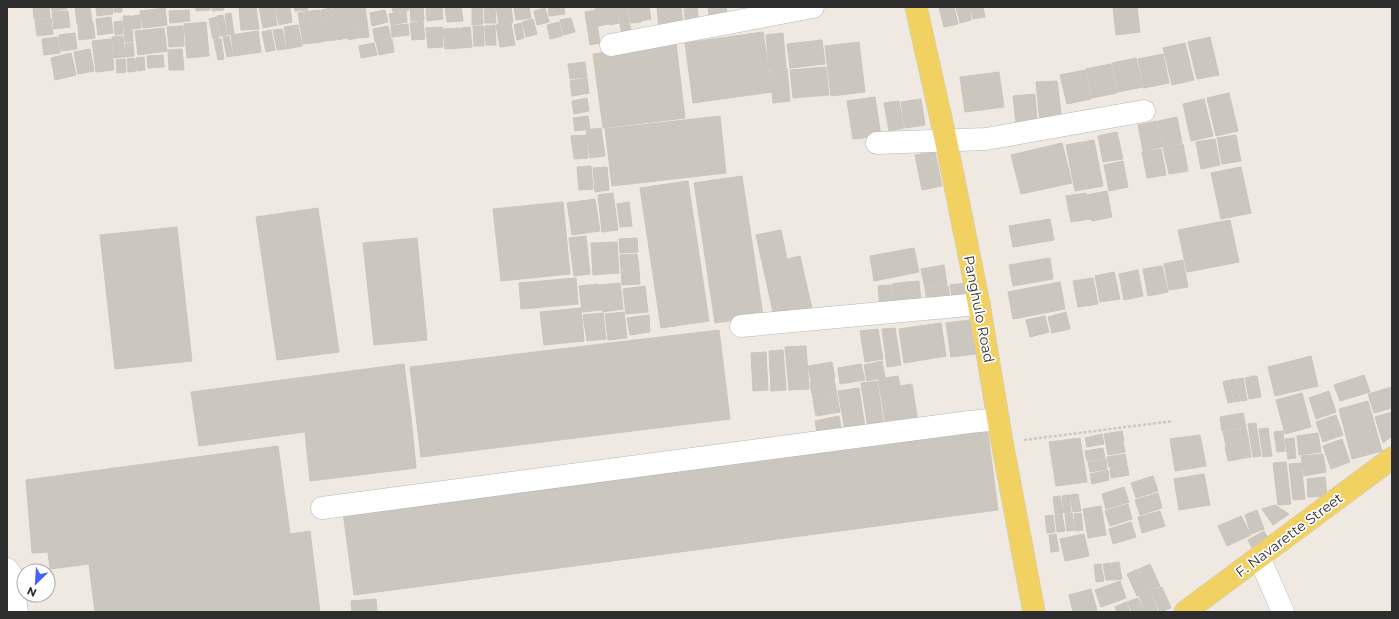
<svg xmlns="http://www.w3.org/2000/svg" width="1399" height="619" font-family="Montserrat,sans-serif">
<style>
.building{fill:#cbc7bf;stroke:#cbc5ba}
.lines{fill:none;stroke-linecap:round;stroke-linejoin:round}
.minor-casing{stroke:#b4b7c1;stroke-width:23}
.major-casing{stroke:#c9c9c9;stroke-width:23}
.path{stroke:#c9c9c9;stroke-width:2.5;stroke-dasharray:3 2;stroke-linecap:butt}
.minor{stroke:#fff;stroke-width:22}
.major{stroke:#f2d163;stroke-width:22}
.labels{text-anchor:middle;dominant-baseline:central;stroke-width:3.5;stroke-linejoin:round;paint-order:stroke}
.street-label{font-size:14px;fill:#2e2e2e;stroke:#fff}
</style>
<rect width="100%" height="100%" fill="#efe9e1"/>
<path class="building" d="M33,7H49L50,17L34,19Z
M51,7H67V9L52,11Z
M75,7H90L92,22L77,24Z
M96,7H112L113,14L97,16Z
M114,7H122V12H114Z
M196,7H210V10L196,11Z
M212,7H223L224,10L212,11Z
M256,7L259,29L241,30L239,8Z
M259,7H274L277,25L263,28Z
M275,7H290L292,22L279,25Z
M294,7H307L308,10L295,11Z
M342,7L347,38L337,40L332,9Z
M353,7L358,38L348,40L343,8Z
M354,7H365L369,37L359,38Z
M392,7H409V10L393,12Z
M410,7H423L424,20L411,21Z
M426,7H442L443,19L427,21Z
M445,7H461L463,21L447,22Z
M472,7H482L483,24L472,25Z
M484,7H495L496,23H485Z
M496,7H511L513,22L499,24Z
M514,7H529L531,18L516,20Z
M548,7H564L565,14L549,16Z
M595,7H605L608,24L598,26Z
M606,7H616L619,23L609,25Z
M617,7H627L632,38L623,40Z
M628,7H638L641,22L631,23Z
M639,7H649L651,19L641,21Z
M657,7H681L683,26L659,29Z
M697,7L699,25L686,26L684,9Z
M708,7H726L727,13L709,15Z
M939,7H954L958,24L944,27Z
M956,7H969L971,20L960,23Z
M970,7H983L985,17L973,19Z
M1113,7H1137L1140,32L1116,35Z
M165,8L167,25L143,28L140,11Z
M331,8L336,40L326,41L321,10Z
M545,8L549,22L537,25L534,11Z
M189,10L190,21L170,23L169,11Z
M320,10L325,41L315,43L310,11Z
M385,10L388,22L372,26L370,13Z
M595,10L600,43L590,45L585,12Z
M68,11L70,27L54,29L52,12Z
M309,11L314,43L303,44L298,13Z
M406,11L407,22L391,25L389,14Z
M231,13L234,34L228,35L225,14Z
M140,15L141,28L133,29L132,16Z
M223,15L227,35L220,36L217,16Z
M123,16H131L132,28L124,29Z
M111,17L113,33L98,35L96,19Z
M216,17L219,38L213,39L209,19Z
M51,18L53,34L37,36L35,20Z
M571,18L575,32L563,35L560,20Z
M533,19L537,34L526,37L522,22Z
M122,21L123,34L115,35L114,22Z
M423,21L425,39L412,40L410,23Z
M93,22L95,38L79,40L78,24Z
M206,22L209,56L187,58L184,24Z
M559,22L562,36L550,39L547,25Z
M511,23L515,45L500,47L496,25Z
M521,23L524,38L517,40L514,25Z
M408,24L409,35L392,37L391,26Z
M298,25L302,46L287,49L284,27Z
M495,25L496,45H486L485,26Z
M183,26L184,46L169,47L167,27Z
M388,26L391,38L375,42L373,29Z
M473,26H484V46H474Z
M442,27L443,47L428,48L426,28Z
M470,27L472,47L462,48L460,28Z
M164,28L167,51L138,55L135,31Z
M459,28L461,48L445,49L443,29Z
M132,29L133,42H125L124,30Z
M282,29L286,49L277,50L273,30Z
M271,30L275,50L266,52L262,32Z
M258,31L261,52L234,56L231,35Z
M763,32L772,92L693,103L685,43Z
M75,33L77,49L61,51L59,35Z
M783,33L786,67L769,69L766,35Z
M123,36L125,57L114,58L112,37Z
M229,36L233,56L227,57L223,37Z
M58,37L60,53L44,55L42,39Z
M1210,37L1219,75L1197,79L1188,42Z
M111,39L114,70L96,72L92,41Z
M221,39L224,59L218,60L214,40Z
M392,39L394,52L379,55L376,42Z
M822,40L825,64L790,68L787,44Z
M859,42L865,92L831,96L825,46Z
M133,43L134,56L126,57L125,44Z
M374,43L377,55L361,58L359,46Z
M676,43L685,118L603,128L593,54Z
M1185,43L1194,80L1172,85L1163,48Z
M90,49L94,71L78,74L74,52Z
M182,49L184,70H169L168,50Z
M71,53L76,75L55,80L51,58Z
M1163,54L1169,83L1144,88L1138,59Z
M163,55L164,67L148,68L147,56Z
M144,57L145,70L137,71L136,58Z
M135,58L136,71L128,72L127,59Z
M1136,58L1143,87L1118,92L1112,63Z
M125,59L126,72L117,73L116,60Z
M585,62L587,77L570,79L568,64Z
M1111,64L1117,93L1092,98L1086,69Z
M826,67L829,95L793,98L790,70Z
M787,68L790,101L773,103L770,69Z
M1085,70L1091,99L1067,104L1060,75Z
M999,72L1004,107L965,112L960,77Z
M587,78L589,93L572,96L570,81Z
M1057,81L1062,121L1040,123L1036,82Z
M1229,93L1238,131L1216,136L1207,98Z
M1035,94L1037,121L1016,123L1013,96Z
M875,97L881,136L853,139L847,101Z
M587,98L589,111L574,114L572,101Z
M921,99L925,125L905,128L901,102Z
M1204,99L1213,136L1191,141L1183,104Z
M899,101L904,128L889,131L884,103Z
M588,116L590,129L575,131L573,118Z
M720,116L726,173L612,186L605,129Z
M1177,117L1182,143L1163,147L1158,121Z
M1157,121L1162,147L1143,151L1138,125Z
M601,128L603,142L588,144L586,130Z
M1117,132L1123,159L1103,162L1098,136Z
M586,135L588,158L574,159L571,136Z
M1236,135L1241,161L1222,164L1217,138Z
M1215,139L1220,165L1201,169L1196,142Z
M1094,140L1103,186L1075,191L1066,145Z
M603,142L605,156L590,158L588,145Z
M1062,143L1072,183L1021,194L1011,155Z
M1183,144L1188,171L1169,174L1163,148Z
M1161,149L1166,175L1147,178L1142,152Z
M935,152L942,186L922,190L915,155Z
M1123,161L1128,187L1109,191L1104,165Z
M591,166L593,189L579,190L577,167Z
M607,167L609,190L595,192L593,168Z
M1241,167L1251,213L1221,219L1211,173Z
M742,176L763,316L715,323L694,183Z
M688,181L709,321L661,328L640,188Z
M1107,191L1112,217L1092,221L1087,195Z
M613,193L618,230L602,232L598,195Z
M1086,193L1091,219L1071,222L1066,196Z
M595,199L600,231L572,235L567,203Z
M563,202L570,274L501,281L493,209Z
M629,202L632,226L620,227L617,204Z
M318,208L339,352L277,360L256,217Z
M1050,219L1054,240L1013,247L1009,226Z
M1230,220L1239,262L1187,272L1178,230Z
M177,227L192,361L115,369L100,235Z
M781,230L787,259L800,256L813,313L775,321L756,235Z
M586,236L590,274L574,276L569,238Z
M417,238L427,340L374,345L363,243Z
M637,238L638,252L620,253L619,239Z
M617,242L619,273L593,275L591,243Z
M914,248L919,272L874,281L870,256Z
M637,254L639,268L621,270L620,255Z
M1050,258L1053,279L1013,286L1009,265Z
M1183,260L1188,287L1169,290L1164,264Z
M944,265L947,285L925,288L921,269Z
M1162,266L1168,292L1148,296L1143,269Z
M639,269L640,284L622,285L621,271Z
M1138,270L1143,296L1124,300L1119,274Z
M1114,272L1120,299L1100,302L1095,276Z
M576,278L578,304L521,309L519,283Z
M1093,278L1098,304L1078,307L1073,281Z
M919,281L922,312L909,314L906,282Z
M905,282L908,314L895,315L892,284Z
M973,282L976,301L953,304L950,285Z
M1060,282L1065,309L1013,319L1008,292Z
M620,283L623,309L603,312L600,285Z
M599,284L602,310L582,312L579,286Z
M891,285L894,316L881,318L878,286Z
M645,286L648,312L626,314L623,289Z
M948,286L951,305L928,308L925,289Z
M581,308L584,341L544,345L540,312Z
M624,312L627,338L608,340L605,314Z
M1066,312L1070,329L1052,333L1048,317Z
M603,313L606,339L587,341L583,315Z
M649,315L650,332L630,335L627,318Z
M1045,316L1049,332L1030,337L1026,320Z
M977,319L983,353L951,357L946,323Z
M941,323L946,356L904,363L899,329Z
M895,328L901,365L887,367L882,329Z
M878,329L883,359L865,362L860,331Z
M719,330L730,419L421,457L410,367Z
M806,346L809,389L789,390L785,347Z
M783,350L786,390L771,391L769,351Z
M766,352L768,390L753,391L751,353Z
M1311,356L1318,386L1275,396L1268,367Z
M882,361L885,377L867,381L864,365Z
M832,362L835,378L811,382L808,366Z
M404,364L411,418L416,468L310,481L305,432L199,446L191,392Z
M861,364L865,380L840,384L838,368Z
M1364,375L1370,392L1340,401L1334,385Z
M898,376L900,386L912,384L918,422L886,427L878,379Z
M1251,376H1257L1261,397L1255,398Z
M1250,377L1255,398L1249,399L1245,378Z
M1243,378L1247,400L1241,401L1237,379Z
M834,379L837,395L813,399L810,383Z
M1236,379L1240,401L1234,402L1230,380Z
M1229,380L1233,402L1228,403L1223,382Z
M877,381L884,426L868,429L861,383Z
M1392,387V408L1374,413L1368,394Z
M859,388L865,428L845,431L838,391Z
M1329,391L1336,412L1316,419L1309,398Z
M1302,393L1311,427L1285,434L1276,400Z
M837,396L840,412L816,416L813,400Z
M1368,401L1382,451L1352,459L1339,409Z
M1392,412V436L1383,443L1375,417Z
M1243,413L1246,427L1222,431L1220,417Z
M1336,415L1343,435L1323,442L1316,422Z
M839,416L842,432L818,436L815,421Z
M1256,423L1261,456L1253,457L1248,424Z
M987,426L998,510L354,595L343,512Z
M1246,428L1249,442L1226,446L1223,432Z
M1268,428L1272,456L1263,457L1259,429Z
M1122,431L1124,441L1106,444L1104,434Z
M1283,431L1285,451L1277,452L1274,432Z
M1318,433L1321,452L1299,455L1297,436Z
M1102,434L1104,444L1087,447L1085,438Z
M1200,435L1206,466L1175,471L1170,439Z
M1080,438L1087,482L1056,486L1049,442Z
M1294,438L1296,458L1288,459L1285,439Z
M1342,439L1350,462L1331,469L1323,446Z
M1123,442L1125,452L1108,455L1106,445Z
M1249,443L1251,457L1228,461L1225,447Z
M278,446L290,534L310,531L320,612H95L89,564L50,569L48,552L32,553L26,480Z
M1103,448L1105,458L1087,461L1085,451Z
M1125,454L1127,464L1109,467L1107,457Z
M1323,454L1326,472L1304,476L1301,456Z
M1106,459L1107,469L1090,472L1088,462Z
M1286,462L1291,504L1278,505L1273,463Z
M1301,463L1305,499L1293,500L1289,464Z
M1127,465L1129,475L1111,478L1110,468Z
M1108,470L1109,480L1092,484L1090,474Z
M1204,474L1210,505L1179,510L1174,479Z
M1153,476L1158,491L1136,498L1131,483Z
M1325,477L1327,496L1308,497L1307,479Z
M1124,487L1129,502L1106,509L1102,494Z
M1158,493L1162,508L1140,515L1135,500Z
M1078,494L1081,511L1073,512L1070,495Z
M1069,495L1071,512L1064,513L1062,496Z
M1060,496L1063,513L1055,514L1053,497Z
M1128,504L1132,519L1110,526L1105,511Z
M1275,505L1289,514L1273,525L1262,509Z
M1101,506L1106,535L1088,538L1083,509Z
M1257,510L1264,529L1251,534L1245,515Z
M1160,511L1165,526L1142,533L1138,517Z
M1072,513L1075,530L1067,531L1065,514Z
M1081,513L1083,530L1076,531L1074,514Z
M1062,514L1065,531L1057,532L1055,515Z
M1053,515L1055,532L1047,533L1045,516Z
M1241,516L1251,535L1227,546L1218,526Z
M1131,522L1136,537L1113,544L1109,529Z
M1264,531L1270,541L1253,550L1248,540Z
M1056,534L1059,551L1051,552L1049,535Z
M1084,534L1089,556L1065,561L1060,539Z
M1119,562L1122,579L1114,580L1112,563Z
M1111,563L1113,580H1106L1103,564Z
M1101,564L1104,581L1096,582L1094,565Z
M1150,564L1160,586L1149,591L1139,569Z
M1138,569L1148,591L1137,596L1127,574Z
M1120,581L1126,598L1101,607L1095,590Z
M1162,587L1171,608L1160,612L1151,591Z
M1091,589L1097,610L1090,612H1073L1069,595Z
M1150,591L1158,612H1146L1139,596Z
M1138,598L1145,612H1132L1127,602Z
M376,599L377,612H352L351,601Z
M1126,602L1130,612H1117L1115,607Z"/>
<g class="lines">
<g class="minor-casing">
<path id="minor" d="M611,45L813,7
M877,143L986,139L1144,111
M741,326L979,304
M322,508L969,422L998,419
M1259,557L1283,612
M7,569L12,576L17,612"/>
</g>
<g class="major-casing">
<path id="major" d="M916,7L946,141L979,304L1002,442L1034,612
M1185,612L1392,458"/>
</g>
<path class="path" d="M1024,440L1173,421"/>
<use href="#minor" class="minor"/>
<use href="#major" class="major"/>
</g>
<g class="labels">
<g class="street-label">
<text transform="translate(979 309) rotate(79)">Panghulo Road</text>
<text transform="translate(1289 535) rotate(-37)">F. Navarette Street</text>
</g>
</g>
<rect width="1399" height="619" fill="none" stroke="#2e2e2e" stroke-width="16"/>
<g transform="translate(36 583) rotate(205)"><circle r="19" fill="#ffffff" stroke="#ababab"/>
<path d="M0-3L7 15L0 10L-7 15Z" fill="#4264fb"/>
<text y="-6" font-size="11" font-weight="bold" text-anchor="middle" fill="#2e2e2e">N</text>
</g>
</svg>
